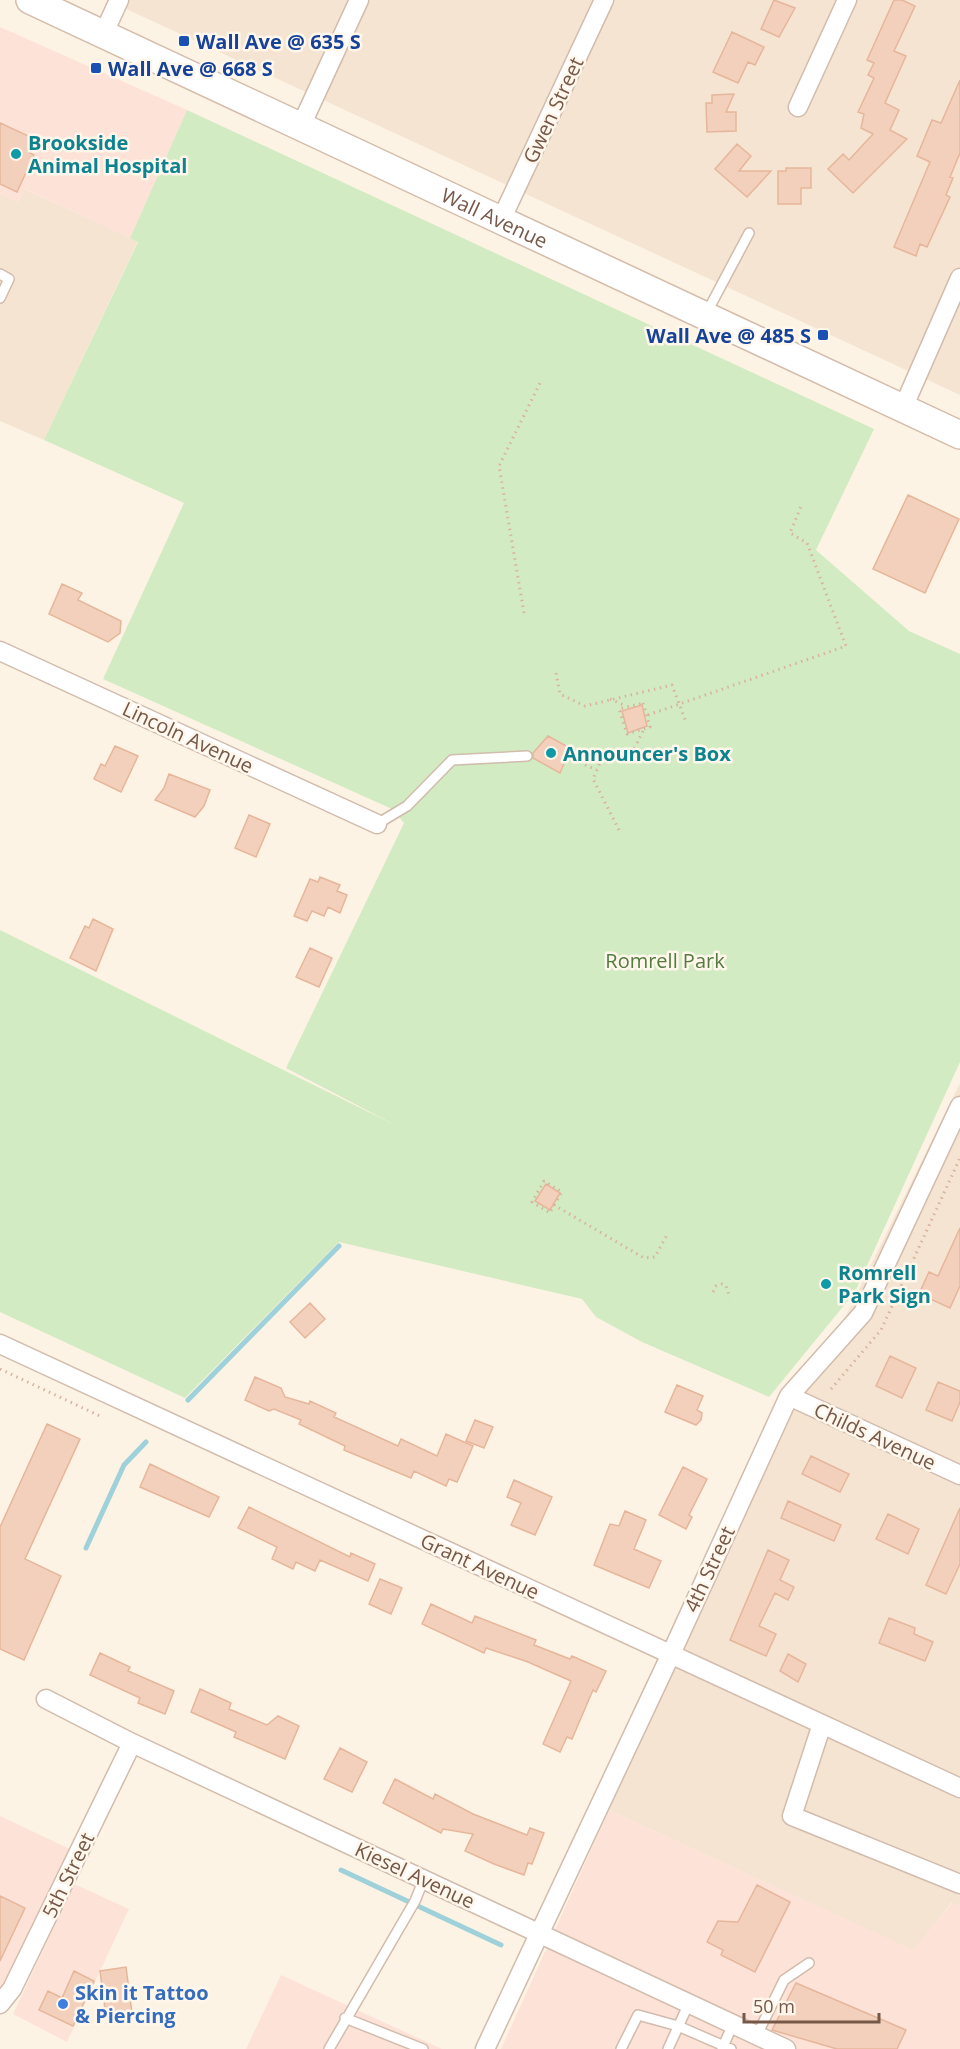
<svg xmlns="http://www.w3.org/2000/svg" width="960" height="2049" font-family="'Open Sans',sans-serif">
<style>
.residential{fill:#f5e4d2}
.commercial{fill:#fde2d7}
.green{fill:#d3ebc2}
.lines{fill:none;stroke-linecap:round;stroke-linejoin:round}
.stream{stroke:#9ed1d9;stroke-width:5}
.building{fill:#f3d0bb;stroke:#e6b69b;stroke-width:1.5}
.service-casing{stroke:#d1bcad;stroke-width:12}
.minor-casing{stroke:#d1bcad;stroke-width:21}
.secondary-casing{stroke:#d4bcaa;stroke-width:30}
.path{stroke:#d8b39e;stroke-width:3;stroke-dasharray:1.5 4.5;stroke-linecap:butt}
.service{stroke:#fff;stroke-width:9}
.minor{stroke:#fff;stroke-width:18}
.secondary{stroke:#fff;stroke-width:27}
.transit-dot{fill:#1a4fb4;stroke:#fff7eb;stroke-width:2}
.culture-dot{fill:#0f9aa8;stroke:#fff7eb;stroke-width:2}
.shop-dot{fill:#3f7fe0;stroke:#fff7eb;stroke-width:2}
.labels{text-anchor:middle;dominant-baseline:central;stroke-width:5;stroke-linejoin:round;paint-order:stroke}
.transit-label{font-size:20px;font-weight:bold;fill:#164399;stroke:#fff7eb;text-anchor:start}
.street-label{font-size:20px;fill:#765849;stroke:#fff7eb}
.culture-label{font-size:20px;font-weight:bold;fill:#0d838f;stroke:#fff7eb;text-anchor:start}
.park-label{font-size:20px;fill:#547c41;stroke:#fff7eb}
.shop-label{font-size:20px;font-weight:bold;fill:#366cbe;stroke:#fff7eb;text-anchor:start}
</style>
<rect width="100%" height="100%" fill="#fdf3e4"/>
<path class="residential" d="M107,0H960V395Z
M24,189L138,241L44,440L0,421V194L18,202Z
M960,1083V1905L951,1903L914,1951L609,1810L787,1419L814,1381Z"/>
<path class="commercial" d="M0,27L187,110L130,238L25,189L18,203L0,194Z
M609,1810L913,1950L952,1903L960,1905V2049H501Z
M0,1816L72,1850L0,2007Z
M74,1884L129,1909L67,2042L13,2014Z
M281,1975L442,2049H246Z"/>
<path class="green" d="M187,110L874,429L816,550L909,631L960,654V1062L855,1292L769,1397L642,1342L596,1317L582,1299L339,1242L185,1398L0,1312V930L397,1126L286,1068L404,823L392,809L103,679L184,503L44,440L138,242L130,238Z"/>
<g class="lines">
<path class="stream" d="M188,1400L339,1246
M86,1548L124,1465L146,1442
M341,1870L501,1945"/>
</g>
<path class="building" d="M774,0L795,8L779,37L761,29Z
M894,0H902L915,6L894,51L906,56L885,103L899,110L890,130L907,139L853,193L828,169L843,154L849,160L873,134L861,128L864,114L858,112L874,78L868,75L874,63L867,60Z
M732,32L764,47L755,65L748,62L738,83L713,72Z
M960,80V153L950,177L953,178L946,195L950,197L927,247L920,244L916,256L894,247L930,162L917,156L932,120L941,123Z
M734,94L726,112H736V131L707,132L706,103H712V95Z
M0,123L37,140L30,153L34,155L17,192L0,184Z
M737,144L751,156L739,171H771L747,197L715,169Z
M786,168H811V188H801V204H778V171H786Z
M908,495L959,519L925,593L873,569Z
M62,584L82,593L78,600L121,621L120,633L108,642L49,614Z
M642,705L647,726L628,733L622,711Z
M548,736L570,748L560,773L533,758V753Z
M115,746L138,756L121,792L94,779L101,764L105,766Z
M169,774L210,790L204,806L195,817L155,800L164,788Z
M249,815L270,824L256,857L235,848Z
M320,877L340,885L337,891L347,895L340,913L328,907L324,916L312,911L307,921L294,916L310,879L318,882Z
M93,919L113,929L96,971L70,958L85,926L89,928Z
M310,948L332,958L319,987L296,977Z
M546,1184L560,1193L550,1210L535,1201Z
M960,1228V1286L950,1308L919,1294L929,1272L938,1276Z
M310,1303L325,1319L305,1338L290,1322Z
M890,1356L916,1368L902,1398L876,1386Z
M255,1377L281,1388L285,1397L309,1404L310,1401L336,1413L334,1417L398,1446L401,1439L437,1456L446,1434L473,1446L457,1482L449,1479L446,1486L414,1471L411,1478L344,1450L345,1446L299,1424L301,1420L274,1409L269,1411L245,1400Z
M938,1382L960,1391V1402L952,1421L926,1410Z
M677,1385L703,1396L697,1410L702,1413L701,1420L696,1425L665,1412Z
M475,1420L493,1427L484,1448L466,1441Z
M47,1424L80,1439L25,1559L61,1576L24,1660L0,1649V1527Z
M811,1456L849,1474L840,1492L802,1474Z
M150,1464L219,1497L209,1517L140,1487Z
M683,1467L707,1479L689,1515L692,1517L686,1529L659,1515Z
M514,1480L552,1497L535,1535L511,1525L521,1503L507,1497Z
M788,1501L841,1525L834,1541L781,1518Z
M249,1507L350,1557L351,1553L375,1564L368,1581L320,1560L315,1571L296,1562L293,1569L272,1559L277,1547L238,1528Z
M960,1508V1564L946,1594L926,1585Z
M625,1511L646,1520L634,1549L661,1561L649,1588L594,1565L610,1524L619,1526Z
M888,1514L919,1529L908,1554L876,1539Z
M768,1550L789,1560L780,1580L794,1587L788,1600L775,1593L759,1626L776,1634L766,1656L730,1640Z
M380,1579L402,1588L391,1614L369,1604Z
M431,1604L472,1623L475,1616L536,1640L534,1645L570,1659L572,1656L606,1671L596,1692L593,1690L572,1739L567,1737L560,1752L543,1744L571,1681L528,1662L486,1648L484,1653L422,1624Z
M889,1618L915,1628L914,1634L933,1642L925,1661L879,1643Z
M100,1653L130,1667L128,1671L174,1691L165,1714L138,1703L140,1698L90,1675Z
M788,1654L806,1664L798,1682L780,1671Z
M200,1689L231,1703L229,1709L267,1725L278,1716L299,1726L285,1759L234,1737L236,1732L191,1712Z
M340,1748L367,1762L352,1792L324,1779Z
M395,1779L433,1799L435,1794L473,1814L527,1835L530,1828L544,1833L532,1864L528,1863L524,1875L494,1864L465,1851L473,1834L443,1829L441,1833L383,1803Z
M757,1885L790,1902L755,1972L721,1955L723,1950L707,1942L718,1921L738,1922Z
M0,1896L25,1908L0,1961Z
M126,1967L132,2013L106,2017L100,1971Z
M74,1971L94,1981L73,2026L39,2010L48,1991L62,1998Z
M796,1983L906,2030L897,2049H837L772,2030Z"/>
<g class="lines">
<g class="service-casing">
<path id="service" d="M0,274L9,279L0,298
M706,314L749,233
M377,824L407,806L452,760L527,756
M345,2018L423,2049
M757,2035L784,1980L809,1963
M329,2049L415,1901L424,1879
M621,2049L638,2015L678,2026L731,2049
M668,2049L689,2003
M722,2049L733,2024"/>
</g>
<g class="minor-casing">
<path id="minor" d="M103,35L119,0
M798,107L847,0
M300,128L359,0
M501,220L604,0
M903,408L960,278
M0,651L377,824
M0,1344L960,1788
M789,1396L960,1475
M46,1699L132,1743L786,2049
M822,1724L792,1816L960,1884
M0,2004L12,1989L132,1743
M485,2049L671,1654L789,1396L863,1313L960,1106"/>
</g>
<g class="secondary-casing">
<g id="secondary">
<path id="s1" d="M30,0L960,435"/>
</g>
</g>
<path class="path" d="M524,613L499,466L540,383
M556,673L560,694L585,706L672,685L686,722
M610,699L626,706
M643,703L650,727L627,734L619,709Z
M648,715L846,646L807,543L790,533L802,504
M574,760L597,770
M619,830L593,779L602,758L634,749L644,729
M554,1205L562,1192L544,1181L532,1202L550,1213L554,1205L644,1258L655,1257L668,1233
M713,1292L716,1286L722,1284L726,1286L730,1298
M0,1369L100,1416
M831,1389L881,1330L960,1158"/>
<use href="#service" class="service"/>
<use href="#minor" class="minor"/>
<use href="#secondary" class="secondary"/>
</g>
<g class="transit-dot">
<rect x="178" y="35" width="12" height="12" rx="3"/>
<rect x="90" y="62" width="12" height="12" rx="3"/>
<rect x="817" y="329" width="12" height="12" rx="3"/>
</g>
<g class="culture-dot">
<circle cx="16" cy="154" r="6"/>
<circle cx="551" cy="753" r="6"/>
<circle cx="826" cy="1284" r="6"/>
</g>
<circle class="shop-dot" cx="63" cy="2004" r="6"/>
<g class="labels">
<g class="transit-label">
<text x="196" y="41">Wall Ave @ 635 S</text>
<text x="108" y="68">Wall Ave @ 668 S</text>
<text x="811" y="335" text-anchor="end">Wall Ave @ 485 S</text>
</g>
<g class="street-label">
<text transform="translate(553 110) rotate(-65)">Gwen Street</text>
<text stroke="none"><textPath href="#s1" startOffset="513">Wall Avenue</textPath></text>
<text transform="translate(188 737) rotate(25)">Lincoln Avenue</text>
<text transform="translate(875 1436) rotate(25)">Childs Avenue</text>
<text transform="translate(480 1566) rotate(25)">Grant Avenue</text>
<text transform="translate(709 1569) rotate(-65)">4th Street</text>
<text transform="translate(68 1875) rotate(-64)">5th Street</text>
<text transform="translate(415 1875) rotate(25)">Kiesel Avenue</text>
</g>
<g class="culture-label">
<text x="28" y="142">Brookside<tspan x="28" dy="23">Animal Hospital</tspan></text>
<text x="563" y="753">Announcer's Box</text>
<text x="838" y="1272">Romrell<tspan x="838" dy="23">Park Sign</tspan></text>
</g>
<g class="park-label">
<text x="665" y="960">Romrell Park</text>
</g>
<g class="shop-label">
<text x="75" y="1992">Skin it Tattoo<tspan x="75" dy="23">&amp; Piercing</tspan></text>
</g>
</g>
<path d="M744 2013v9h135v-9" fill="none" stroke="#765849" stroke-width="3"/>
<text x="753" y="2013" font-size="18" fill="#765849" stroke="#fff7eb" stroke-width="4.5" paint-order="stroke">50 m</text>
</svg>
